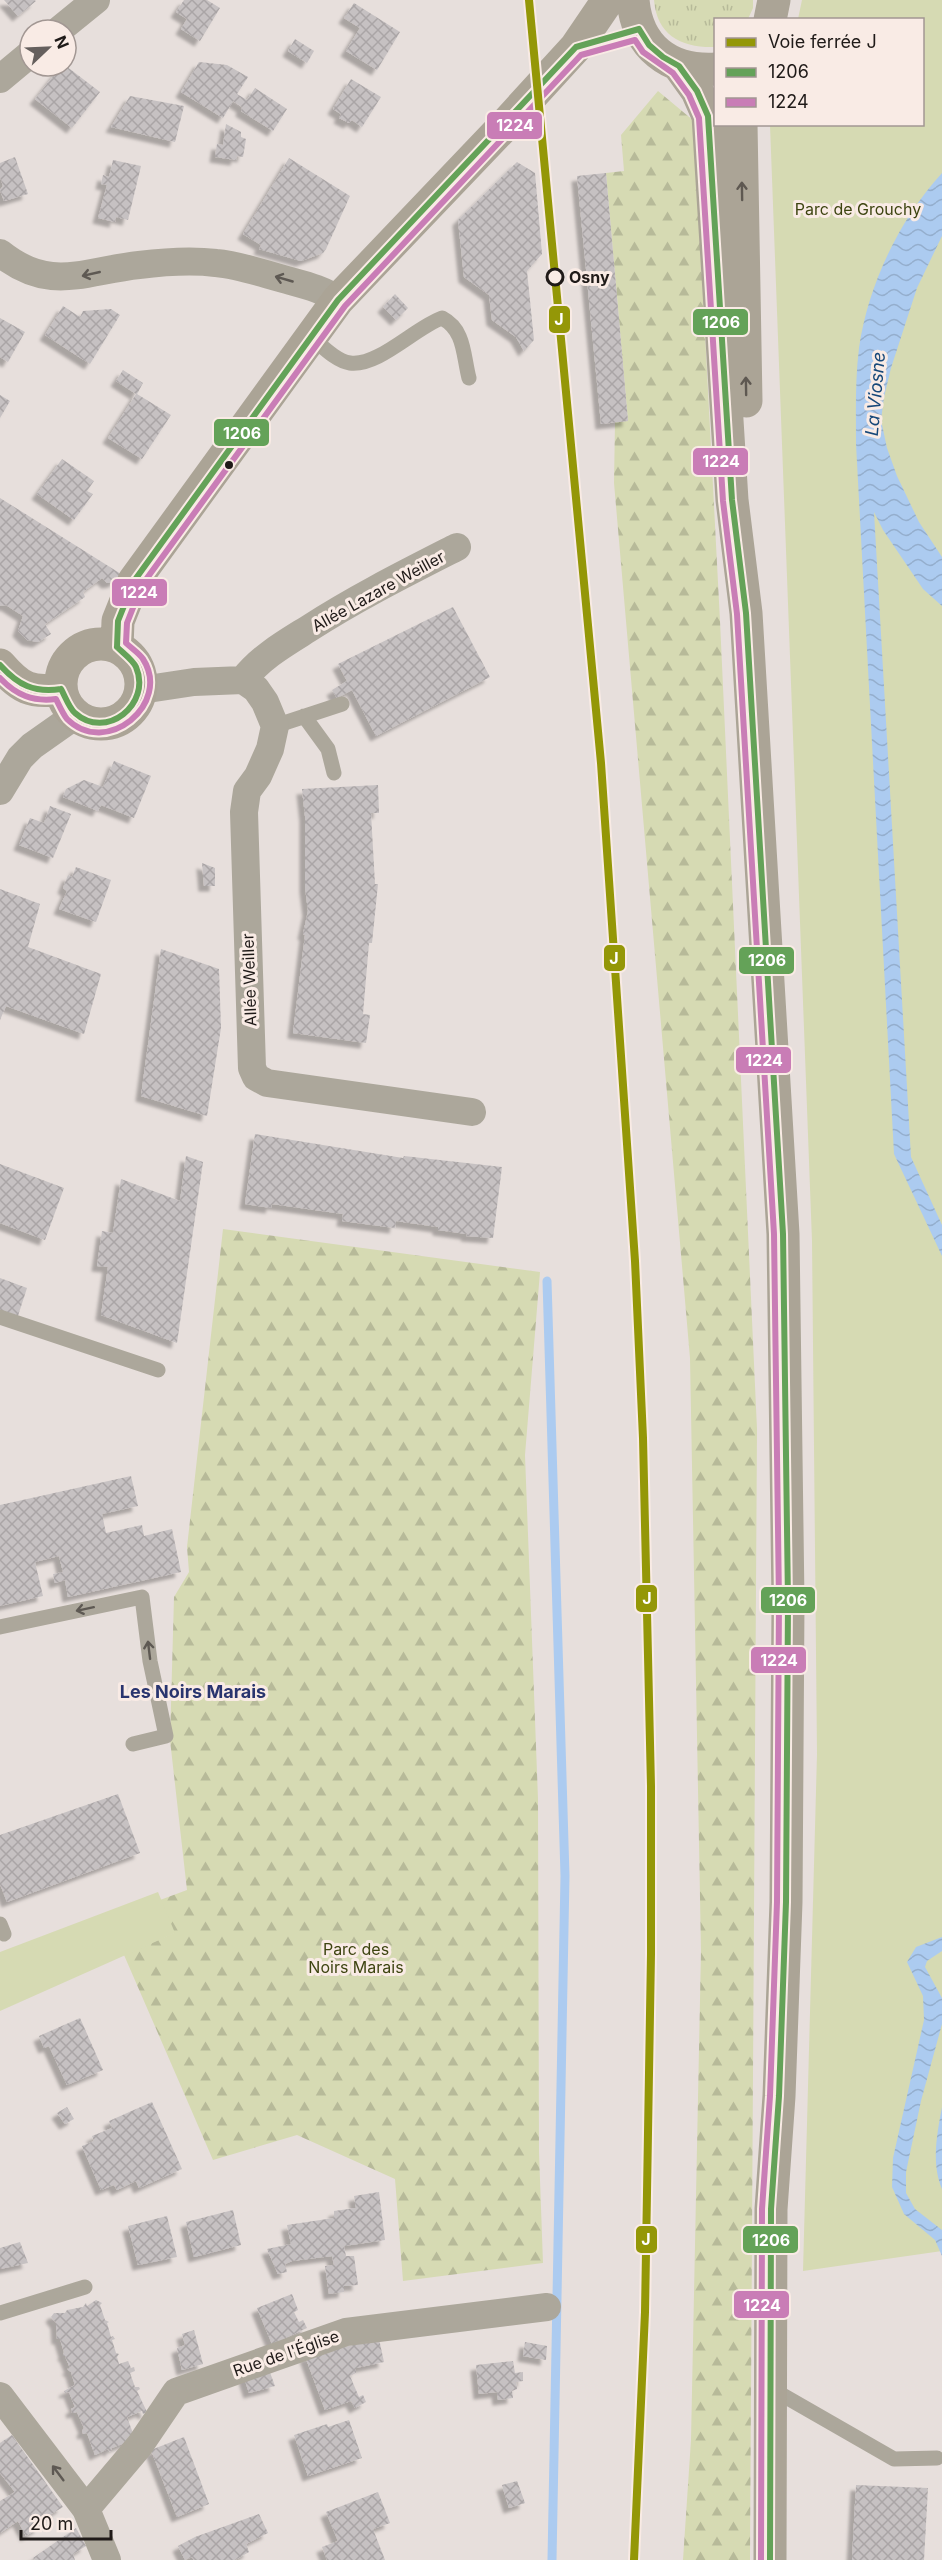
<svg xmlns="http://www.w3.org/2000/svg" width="942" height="2560" font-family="Inter,sans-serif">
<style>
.grass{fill:url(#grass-tufts)}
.forest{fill:url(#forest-firs)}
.park{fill:#d6dab3}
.water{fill:url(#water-waves)}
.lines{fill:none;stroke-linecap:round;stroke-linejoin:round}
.stream{stroke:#accbf0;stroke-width:9}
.building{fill:url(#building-cross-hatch);filter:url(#shadow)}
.lane{stroke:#aca79b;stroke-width:15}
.street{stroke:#aca79b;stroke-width:28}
.secondary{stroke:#aba496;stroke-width:33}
.bus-1-casing{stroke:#f9ebe5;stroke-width:10}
.bus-2-casing{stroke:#f9ebe5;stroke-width:10}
.bus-1{stroke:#64a258;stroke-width:6}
.bus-2{stroke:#c97db6;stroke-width:6}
.rail-1-casing{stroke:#f9ebe5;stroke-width:12}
.rail-1{stroke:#949707;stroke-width:8}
.oneway{stroke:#5e5851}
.oneway2{stroke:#5e5953}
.stop-dot{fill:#f9ebe5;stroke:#1f1a18;stroke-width:3}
.bus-dot{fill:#1f1a18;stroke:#f9ebe5;stroke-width:2}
.labels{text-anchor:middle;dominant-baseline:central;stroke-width:6;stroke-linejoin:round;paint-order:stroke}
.park-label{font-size:16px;fill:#3d4410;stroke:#f9ebe5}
.stop-label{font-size:16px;font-weight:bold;fill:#1f1a18;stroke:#f9ebe5;text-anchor:start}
.street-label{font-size:16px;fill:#1f1a18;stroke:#f9ebe5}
.water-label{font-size:18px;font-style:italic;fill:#174879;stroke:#f9ebe5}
.neighbourhood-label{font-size:18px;font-weight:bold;fill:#29346e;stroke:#f9ebe5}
.line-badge{stroke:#f9ebe5;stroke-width:2}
.badge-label{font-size:16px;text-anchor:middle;font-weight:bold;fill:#fff}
</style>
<defs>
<pattern id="grass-tufts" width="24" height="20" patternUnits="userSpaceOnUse" patternTransform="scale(1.5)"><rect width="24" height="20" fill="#d6dab3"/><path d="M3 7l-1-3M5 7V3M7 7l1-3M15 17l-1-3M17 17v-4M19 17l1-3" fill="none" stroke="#b7ba99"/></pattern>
<pattern id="forest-firs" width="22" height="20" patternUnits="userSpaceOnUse" patternTransform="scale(1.5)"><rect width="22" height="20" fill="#d6dab3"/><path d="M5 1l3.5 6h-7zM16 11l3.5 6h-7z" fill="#b7ba99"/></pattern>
<pattern id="water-waves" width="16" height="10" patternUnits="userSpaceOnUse" patternTransform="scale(1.5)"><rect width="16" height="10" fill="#accbf0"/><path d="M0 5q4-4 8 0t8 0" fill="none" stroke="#94aecd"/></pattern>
<pattern id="building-cross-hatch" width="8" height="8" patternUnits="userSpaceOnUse" patternTransform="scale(1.5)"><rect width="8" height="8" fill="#c6c1c2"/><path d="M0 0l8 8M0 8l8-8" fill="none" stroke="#aaa5a6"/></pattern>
<filter id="shadow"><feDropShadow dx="-5.5" dy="5.5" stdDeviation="1.5" flood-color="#0004"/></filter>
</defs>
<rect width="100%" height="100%" fill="#e7dfdc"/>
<path class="grass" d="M654,0H753V8L748,19L716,20L715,47C682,48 657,36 654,0Z"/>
<path class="forest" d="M658,91L694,121L720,621L757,1429L750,2560H683L691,2440L701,1951L690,1358L614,483L615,422L628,421L606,173L624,171L621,135Z
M223,1229L540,1272L525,1455L538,1799L539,2152L543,2263L403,2281L395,2179L297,2135L213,2160L124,1955L174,1933L160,1900L187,1890L170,1740L174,1597L189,1572L187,1547Z"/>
<path class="park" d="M802,0H942V2251L803,2271L817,1754L812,1241L770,125L922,124V20L798,19Z
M158,1892L175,1933L0,2011V1952Z"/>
<path class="water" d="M942,173V236L917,288L891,368L884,397L881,420L887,448L897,476L919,522L942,557V606L923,589L883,530L874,512L911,1157L942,1225V1256L894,1154L856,444C856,412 855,380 859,348C868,285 899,220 942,173Z
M942,1937V1951L927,1961L925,1967L942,1998V2024L921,2101L906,2172V2193L915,2209L942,2230V2256L935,2240L904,2214L892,2187L893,2158L924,2020L923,1996L907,1962L916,1947Z
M942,2107V2189C931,2163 937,2134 942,2107Z"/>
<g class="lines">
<path class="stream" d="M547,1281L565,1876L552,2560"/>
</g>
<path class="building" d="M4,0H34L36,1L18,16Z
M184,0H207L220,8L200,41L181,29L187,19L176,12Z
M354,3L400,32L377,70L346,51L360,28L344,18Z
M295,39L314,51L307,63L288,51Z
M199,62L227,65L248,77L237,94L247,100L255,88L287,109L273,131L241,111L242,107L233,101L223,118L181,92Z
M61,66H66L100,92L72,128L35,99Z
M351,79L381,97L362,127L352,120L349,123L339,118L341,114L333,109Z
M130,96L184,106L175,142L111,127Z
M226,124L241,132V137L246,139L243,157L237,156L236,160L215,157L217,144L223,145Z
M15,157L28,194L4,201L0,190L3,186L0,177V163Z
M289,158L350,196L326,249L323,253L301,261L259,249L261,245L243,234Z
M113,160L141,166L128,220L116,217L115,222L98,218L107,185L101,184L103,175L109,177Z
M517,162L535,173L542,254L527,271L534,340L524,351L516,337L492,320L489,295L464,277L458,220Z
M606,173L628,421L601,424L577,176Z
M395,294L408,308L396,320L383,307Z
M63,306L80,317L83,311L111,309L120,315L90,364L45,335Z
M0,318L25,332L8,362L0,357Z
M123,370L143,383L137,394L171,415L142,459L108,438L136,394L116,381Z
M0,395L10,401L0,418Z
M62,459L94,481L87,491L93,494L74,520L37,494Z
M0,498L121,574L114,582L107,583L102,578L83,592L85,597L45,624L51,634L38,642L27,640L18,631L23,616L6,605L0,606Z
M453,607L490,677L376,736L352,690L337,698L332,690L347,681L338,664Z
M114,761L151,776L134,818L101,805L98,811L63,797L66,789L84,780L103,787Z
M378,785L379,813H371L375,884H378L372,943H369L363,1014L370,1015L366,1043L293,1033L305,935L303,934L308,911L305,887V816L302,789Z
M50,806L71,814L53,858L19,845L30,818L44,823Z
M202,863L215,868V886H204Z
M76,867L111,880L96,922L59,909L67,891L63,888L68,875L72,877Z
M0,889L40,904L28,947L101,974L84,1034L6,1006L0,1020Z
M161,949L219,969L221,1028L207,1116L141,1096Z
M255,1134L403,1158L404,1156L502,1167L493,1238L466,1236L467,1234L438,1230V1227L396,1221L395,1228L342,1221L343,1214L272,1204L271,1208L245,1204Z
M186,1156L203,1162L177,1343L101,1315L108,1267L97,1266L102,1231L113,1233L121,1179L180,1201Z
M0,1164L64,1188L45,1240L0,1223Z
M0,1278L27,1288L17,1319L0,1313Z
M131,1476L138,1506L102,1514L106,1533L142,1525L144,1536L172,1529L181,1572L68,1597L65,1580L55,1583L53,1574L63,1572L59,1556L35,1562L43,1596L0,1606V1505Z
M118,1794L140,1853L7,1902L0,1884V1835Z
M80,2018L103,2070L67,2085L49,2046L44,2048L39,2036Z
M152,2102L182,2169L139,2188L136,2181L117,2190L114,2185L101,2190L82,2146L94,2141L92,2136L112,2128L109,2121Z
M67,2107L74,2119L65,2124L57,2113Z
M379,2192L385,2240L344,2246L346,2256H354L358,2285L344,2286V2292L329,2294L325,2266L334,2265L332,2256L292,2261L285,2264L287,2272L278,2274L267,2249L291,2244L287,2225L334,2218V2211L356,2208L354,2196Z
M233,2210L241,2245L194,2257L186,2222Z
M167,2216L177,2257L138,2265L128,2226Z
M20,2242L28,2263L0,2269V2248Z
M292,2294L298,2310L294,2312L299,2322L303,2320L307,2328L272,2344L257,2308Z
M96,2300L102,2303L100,2305L105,2320L109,2322L107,2323L111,2337L113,2336L115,2339L112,2340L116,2353L119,2354L117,2357L119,2364L128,2361L131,2368L134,2367L135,2371L130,2373L135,2387H139L140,2389L137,2391L147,2412L143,2414L142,2411L127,2417L134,2436L132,2440L112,2448L110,2452L108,2449L95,2455L87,2433L83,2434L82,2431L84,2428L77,2412L72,2413L71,2409L75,2407L69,2392L65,2393L64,2391L75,2385L71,2372L67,2369L70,2368L65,2356H63L64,2352L60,2339H57L56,2323L51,2317L54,2313H65L67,2310L83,2307L86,2303L87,2306Z
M194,2330L203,2364L182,2370L177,2348L185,2345L182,2334Z
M379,2339L384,2362L356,2368V2373L350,2376L359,2397L363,2395L366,2402L355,2408L351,2401L325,2410L305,2356Z
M525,2342L547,2346L546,2360L523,2356Z
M513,2361L515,2373L523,2372V2381L516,2382L517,2389L512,2391L513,2398L498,2400L497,2392L479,2394L476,2365Z
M268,2367L275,2386L249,2393L243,2374Z
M349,2420L362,2458L308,2476L294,2435L327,2424L328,2427Z
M12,2435L63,2507L38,2522L40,2527L26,2536L18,2521L0,2533V2501L15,2492L0,2473V2443Z
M184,2437L209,2504L177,2517L151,2450Z
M517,2481L525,2503L509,2508L502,2485Z
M856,2485L928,2488L924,2560H852Z
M378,2492L390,2523L373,2529L385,2560H327L322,2547L338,2541L326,2512Z
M259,2514L268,2533L246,2544L249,2552L235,2560H194L192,2557L185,2560L178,2546L195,2537Z
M76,2528L86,2546L73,2554L75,2560H35L33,2558Z"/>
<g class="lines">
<path class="lane" d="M311,337C322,346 336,361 350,363C378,367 416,327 442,318C465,330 463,355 469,378
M304,716L328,749L334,773
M275,726L342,704
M0,1317L158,1370
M0,1627L142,1597L150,1661L166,1736L133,1744
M0,1924L4,1934
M0,2313L85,2287
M772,2389L894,2459L937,2458"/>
<path class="street" d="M59,30L96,0
M0,79L30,54
M0,253C50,293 83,271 139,265C163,262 192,260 216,263C240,265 264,274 287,280C305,285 323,289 338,300
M243,680L256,689L265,702L275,726L270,749L258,776L247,791L244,812L252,1068L256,1077L267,1083L472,1112
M243,680C261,657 284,644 308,629C356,598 406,573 457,547
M141,690L194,682L243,680
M0,791L20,758L32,746L76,715
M0,2396L86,2509L107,2560
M86,2509L140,2445L176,2392L346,2332L547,2307"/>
<path class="secondary" d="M633,0C637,47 669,72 716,69
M770,20L774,0
M679,66L697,91L708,116L732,500L746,613L783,1234L788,1602L786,1902L779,2096L771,2209L770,2560
M741,124L746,401
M61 684a40 40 0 1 1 80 0a40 40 0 1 1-80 0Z
M117,647L118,621L134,581L338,300L504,126L576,47L608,0
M0,665C20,688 31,694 61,689"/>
<g class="bus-1-casing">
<path id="bus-1" d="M639,29L649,45L663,57L679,66L697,91L708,116L732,500L746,613L783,1234L788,1602L786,1902L779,2096L771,2209L770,2560
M117,647L118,621L134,581L338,300L576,47L639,29
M0,665C18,685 34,693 61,689
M61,689C65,696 69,708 75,713C106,741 152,704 136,667C133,660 123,653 117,647"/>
</g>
<g class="bus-2-casing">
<path id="bus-2" d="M0,678C16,695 33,702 56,699C59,705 63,714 67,719C106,758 172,704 143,659C139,653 131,648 126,643L127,623L142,585L345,306L581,55L635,40L643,52L673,73L689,95L699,118L723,501L737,614L774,1234L779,1602L777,1902L770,2096L762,2209L761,2560"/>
</g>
<use href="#bus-1" class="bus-1"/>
<use href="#bus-2" class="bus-2"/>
<g class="rail-1-casing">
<path id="rail-1" d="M529,0L601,763L635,1261L643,1438L651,1786V1954L645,2312L634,2560"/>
</g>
<use href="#rail-1" class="rail-1"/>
</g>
<defs><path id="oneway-shaft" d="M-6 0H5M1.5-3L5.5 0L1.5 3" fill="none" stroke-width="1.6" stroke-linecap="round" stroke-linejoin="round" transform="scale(1.5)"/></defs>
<g class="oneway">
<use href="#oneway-shaft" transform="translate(742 191) rotate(-91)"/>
<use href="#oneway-shaft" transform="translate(746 386) rotate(-91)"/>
</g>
<g class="oneway2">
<use href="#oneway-shaft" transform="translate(91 274) rotate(167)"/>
<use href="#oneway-shaft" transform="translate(284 279) rotate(-164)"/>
<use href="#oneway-shaft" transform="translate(85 1609) rotate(168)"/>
<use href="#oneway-shaft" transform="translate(149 1650) rotate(-97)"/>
<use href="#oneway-shaft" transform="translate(58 2473) rotate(-127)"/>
</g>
<circle class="stop-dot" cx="555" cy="277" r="8"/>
<circle class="bus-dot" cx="229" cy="465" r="5"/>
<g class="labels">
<g class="park-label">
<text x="858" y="209">Parc de Grouchy</text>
<text x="356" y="1949">Parc des<tspan x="356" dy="18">Noirs Marais</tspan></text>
</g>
<g class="stop-label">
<text x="569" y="277">Osny</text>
</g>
<g class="street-label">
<text transform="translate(378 591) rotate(-29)">Allée Lazare Weiller</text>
<text transform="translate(249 980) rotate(-92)">Allée Weiller</text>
<text transform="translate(286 2353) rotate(-19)">Rue de l'Église</text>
</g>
<g class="water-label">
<text transform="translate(875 394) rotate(-85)">La Viosne</text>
</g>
<g class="neighbourhood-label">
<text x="193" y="1691">Les Noirs Marais</text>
</g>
</g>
<g class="line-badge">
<rect x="486" y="111" width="57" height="29" rx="6" fill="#c97db6"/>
<rect x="548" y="305" width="23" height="29" rx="6" fill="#949707"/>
<rect x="692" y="308" width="57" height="28" rx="6" fill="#64a258"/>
<rect x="213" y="418" width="57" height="29" rx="6" fill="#64a258"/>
<rect x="692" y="447" width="57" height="29" rx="6" fill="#c97db6"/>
<rect x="111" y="578" width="57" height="29" rx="6" fill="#c97db6"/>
<rect x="603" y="944" width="23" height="28" rx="6" fill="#949707"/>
<rect x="738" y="946" width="57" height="29" rx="6" fill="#64a258"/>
<rect x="735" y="1046" width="57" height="28" rx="6" fill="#c97db6"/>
<rect x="635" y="1584" width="23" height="29" rx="6" fill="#949707"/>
<rect x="760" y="1586" width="56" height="28" rx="6" fill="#64a258"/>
<rect x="750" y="1646" width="57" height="28" rx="6" fill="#c97db6"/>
<rect x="635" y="2225" width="23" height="29" rx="6" fill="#949707"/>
<rect x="742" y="2225" width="57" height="29" rx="6" fill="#64a258"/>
<rect x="733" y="2290" width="57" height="29" rx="6" fill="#c97db6"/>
</g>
<g class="badge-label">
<text x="515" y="131">1224</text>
<text x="559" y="325">J</text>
<text x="721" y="328">1206</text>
<text x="242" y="439">1206</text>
<text x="721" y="467">1224</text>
<text x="139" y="598">1224</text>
<text x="614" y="964">J</text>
<text x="767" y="966">1206</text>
<text x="764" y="1066">1224</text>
<text x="647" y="1604">J</text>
<text x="788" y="1606">1206</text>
<text x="779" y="1666">1224</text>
<text x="646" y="2245">J</text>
<text x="771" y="2246">1206</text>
<text x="762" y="2311">1224</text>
</g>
<rect x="714" y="18" width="210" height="108" fill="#f9ebe5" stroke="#a29793" stroke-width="1.5"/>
<rect x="726" y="38" width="30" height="9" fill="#949707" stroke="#a29793" stroke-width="1.5"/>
<text x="768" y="48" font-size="18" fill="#1f1a18">Voie ferrée J</text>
<rect x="726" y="68" width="30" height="9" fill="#64a258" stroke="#a29793" stroke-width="1.5"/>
<text x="768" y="78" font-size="18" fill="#1f1a18">1206</text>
<rect x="726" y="98" width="30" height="9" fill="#c97db6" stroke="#a29793" stroke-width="1.5"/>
<text x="768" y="108" font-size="18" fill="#1f1a18">1224</text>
<g transform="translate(48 48) rotate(67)"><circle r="28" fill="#f9ebe5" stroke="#a29793" stroke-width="1.5"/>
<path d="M0-4.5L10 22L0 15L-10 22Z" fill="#655f5d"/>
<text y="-9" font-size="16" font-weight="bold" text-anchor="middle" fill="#1f1a18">N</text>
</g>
<path d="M21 2530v9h90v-9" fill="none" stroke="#1f1a18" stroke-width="3"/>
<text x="30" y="2530" font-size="18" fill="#1f1a18" stroke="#f9ebe5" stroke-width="4.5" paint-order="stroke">20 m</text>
</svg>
